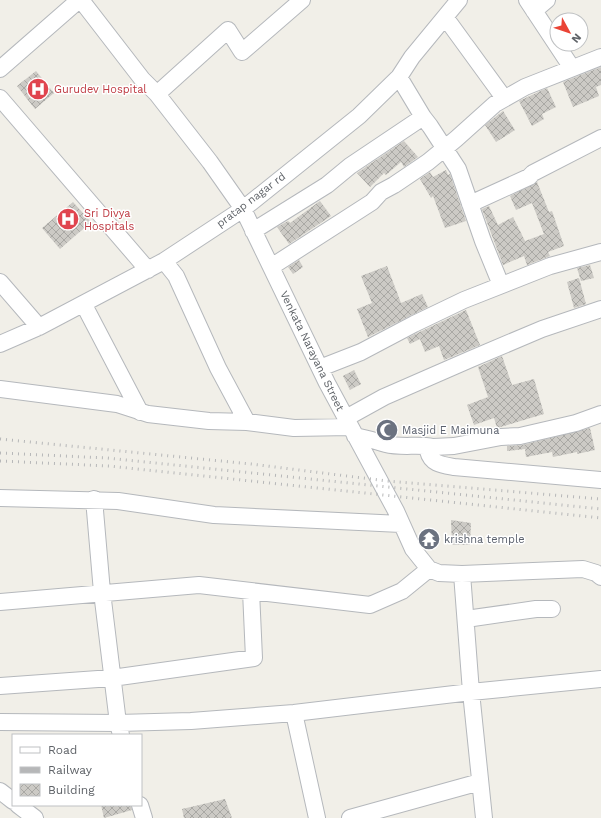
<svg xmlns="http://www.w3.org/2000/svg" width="601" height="818" font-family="'Work Sans',sans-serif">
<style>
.building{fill:url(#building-cross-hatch)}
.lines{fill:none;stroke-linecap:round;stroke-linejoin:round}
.minor-casing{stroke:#b5b8bc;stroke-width:18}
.minor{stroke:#fff;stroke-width:16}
.rail{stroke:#b6b7b8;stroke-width:3;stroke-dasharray:1 5;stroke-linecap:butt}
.labels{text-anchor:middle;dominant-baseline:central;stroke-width:3;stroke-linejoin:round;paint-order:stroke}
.health-label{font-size:11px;fill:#be3a42;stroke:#fff;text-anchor:start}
.street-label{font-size:11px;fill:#5f6368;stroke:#fff}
.worship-label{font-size:11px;fill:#5b616d;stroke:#fff;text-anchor:start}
</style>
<defs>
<pattern id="building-cross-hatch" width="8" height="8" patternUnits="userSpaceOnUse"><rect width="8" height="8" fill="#cccac5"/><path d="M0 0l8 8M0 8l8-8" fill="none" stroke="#a9a8a4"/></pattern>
</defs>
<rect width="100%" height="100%" fill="#f1efe8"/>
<path class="building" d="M601,67V85L596,87L599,96L573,107L563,82Z
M36,71L54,93L35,109L17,86Z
M547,88L556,107L542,114L544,119L532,126L519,101Z
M503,111L515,130L496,142L485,125Z
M404,141L418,157L404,167L401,162L386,175L384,173L370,187L357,173Z
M446,170L448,175L450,174L466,221L445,228L433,196L431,198L420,179L430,172L433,177Z
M537,182L549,212L552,211L564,246L548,252L550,256L527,265L524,256L503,265L482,209L489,206L498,225L513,217L525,241L544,234L532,203L516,210L510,196Z
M320,201L331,216L289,244L277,227L288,221L290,223Z
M73,202L91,222L60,249L42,228Z
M299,260L303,267L293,274L288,267Z
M590,265L594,278L581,281L577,268Z
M387,266L401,303L422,294L428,307L368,337L357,309L372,303L361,276Z
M579,278L586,304L574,308L567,282Z
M466,310L480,345L444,360L439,346L425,352L420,339L410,344L407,338Z
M502,356L512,385L534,379L544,414L497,428L494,418L474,425L467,405L488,397L478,367Z
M354,370L361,384L350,390L343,376Z
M590,428L595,450L577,454V452L553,457L552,452L526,457L525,449L507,451V446L522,445Z
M451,520L471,523L470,545H452Z
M434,532L436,543L425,547L422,535Z
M225,799L232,818H184L182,809Z
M101,805H131L132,810L104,818Z"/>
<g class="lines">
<g class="minor-casing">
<path id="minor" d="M81,0L142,79L157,94L210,162L243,209L327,383L396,511L413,549L429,569L439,573L462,574L583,569L596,573L601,577
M527,0L572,68
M534,11L547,0
M445,17L504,98
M0,69L79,0
M399,77L423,117
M157,94L228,30L242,52L302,0
M0,98L148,270
M470,204L529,177L533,173L601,138
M253,231L327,185L350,166L423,117L430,126L458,169L483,241L501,285
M271,267L372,202L381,192L394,185L428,162L456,139L495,104L525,87L601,57
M0,282L39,327
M84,305L140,412
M0,344L39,327L164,261L243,209L359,116L399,77L412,57L459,0
M320,368L361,352L414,324L464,300L550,266L601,252
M0,389L117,404L148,414L209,421L247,422L218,368L176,276L164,261
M601,414L576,423L520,436L501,437L454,446L433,447L428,451C431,464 442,465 454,467L601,480
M346,418L384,397L471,359L542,329L601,309
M247,422L294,428L350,427
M355,436C366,438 375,441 386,444C401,448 418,444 433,447
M0,498L118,501L214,515L401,524
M94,499L102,592L118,723L121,735
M462,574L471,692L484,818
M0,602L199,585L370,605L402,591L429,569
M466,619L536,609H552
M0,686L112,678L254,658L251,591
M294,713L317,818
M0,722L118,723L191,721L294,713L471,692L601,679
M0,791L13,801
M18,805L35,818
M140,805L144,818
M350,818L480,782"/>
</g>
<use href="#minor" class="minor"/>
<path class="rail" d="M0,439L251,464L387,481L601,499
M0,453L107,458L601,509
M0,461L109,466L601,518"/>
</g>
<defs>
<g id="hospital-disc" transform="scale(1.15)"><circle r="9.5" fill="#e0444e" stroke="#fff"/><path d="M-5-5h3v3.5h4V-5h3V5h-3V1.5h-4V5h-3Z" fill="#fff"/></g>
<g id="mosque-disc" transform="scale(1.15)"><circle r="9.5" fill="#6b7280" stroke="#fff"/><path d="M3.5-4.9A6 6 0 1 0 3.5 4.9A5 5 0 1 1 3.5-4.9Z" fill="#fff"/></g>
<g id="temple-disc" transform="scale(1.15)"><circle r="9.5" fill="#6b7280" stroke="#fff"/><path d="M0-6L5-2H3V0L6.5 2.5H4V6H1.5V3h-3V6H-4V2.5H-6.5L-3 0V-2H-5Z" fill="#fff"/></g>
</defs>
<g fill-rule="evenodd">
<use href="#hospital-disc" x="38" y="89"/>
<use href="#hospital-disc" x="68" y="219"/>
<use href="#mosque-disc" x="387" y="430"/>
<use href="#temple-disc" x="429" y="539"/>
</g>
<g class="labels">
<g class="health-label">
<text x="54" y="89">Gurudev Hospital</text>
<text x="84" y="213">Sri Divya<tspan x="84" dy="13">Hospitals</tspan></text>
</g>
<g class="street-label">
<text transform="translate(251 200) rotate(-37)">pratap nagar rd</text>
<text transform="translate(312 351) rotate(64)">Venkata Narayana Street</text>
</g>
<g class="worship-label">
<text x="402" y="430">Masjid E Maimuna</text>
<text x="444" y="539">krishna temple</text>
</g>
</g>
<rect x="12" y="734" width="130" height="72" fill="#ffffff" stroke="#bfc1c3"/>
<rect x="20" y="747" width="20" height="6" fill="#ffffff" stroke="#bfc1c3"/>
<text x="48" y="754" font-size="12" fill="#5f6368">Road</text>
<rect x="20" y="767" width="20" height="6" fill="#b6b7b8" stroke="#bfc1c3"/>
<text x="48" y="774" font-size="12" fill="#5f6368">Railway</text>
<rect x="20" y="784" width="20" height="12" fill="url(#building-cross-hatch)" stroke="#bfc1c3"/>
<text x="48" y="794" font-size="12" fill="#5f6368">Building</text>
<g transform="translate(569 32) rotate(130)"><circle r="19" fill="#ffffff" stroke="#bfc1c3"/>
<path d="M0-3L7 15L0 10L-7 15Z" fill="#ea4335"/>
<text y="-6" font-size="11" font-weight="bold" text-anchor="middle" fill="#5f6368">N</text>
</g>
</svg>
